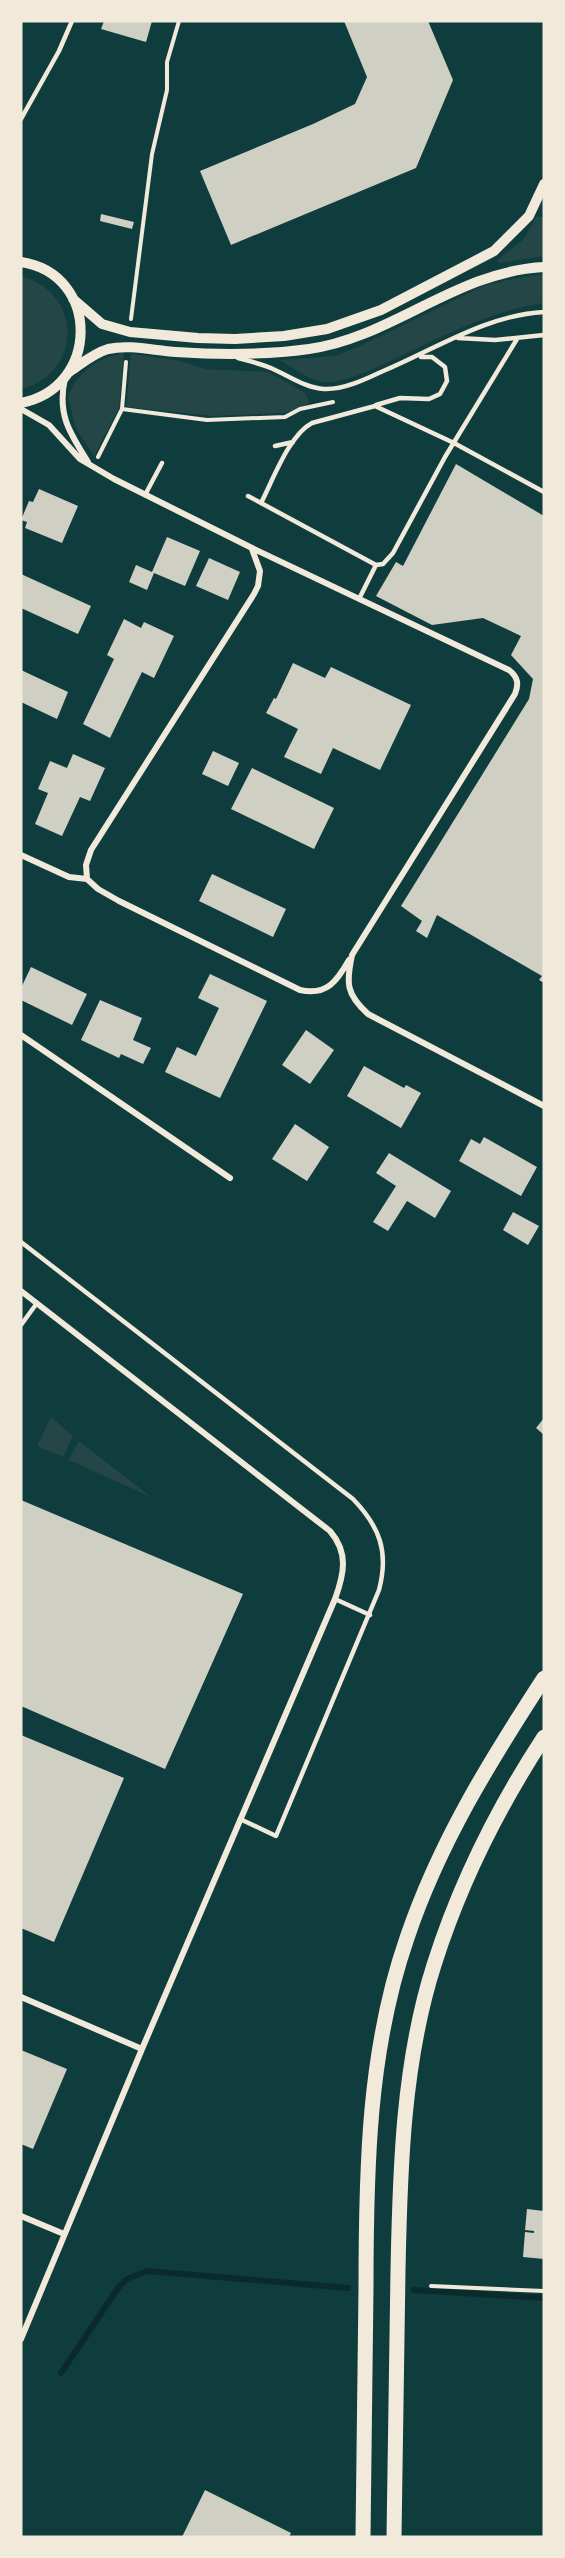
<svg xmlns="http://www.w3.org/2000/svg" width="565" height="2558" font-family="Karla,sans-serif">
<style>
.green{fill:#244646}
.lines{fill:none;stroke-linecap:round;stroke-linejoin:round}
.stream{stroke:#0a2a2b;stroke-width:6}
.building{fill:#cfcfc3}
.path{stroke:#f1e9da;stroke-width:4}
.service{stroke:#f1e9da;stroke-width:4.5}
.minor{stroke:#f1e9da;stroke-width:6}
.tertiary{stroke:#f1e9da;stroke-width:10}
.primary{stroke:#f1e9da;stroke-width:15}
</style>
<rect width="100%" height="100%" fill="#0f3d3e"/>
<path class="green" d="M536,217H542L544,224V256L499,263L497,260L523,240Z
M544,274V303C496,310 455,330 411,351C388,362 355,380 330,382C312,383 295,369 280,360L335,356L358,347L483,286L512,279Z
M21,276C83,293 83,373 21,389Z
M124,353L119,408L94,456L75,427L68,396C78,371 99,357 124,353Z
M131,354L181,361L205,369L268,372L304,392L310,403L285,413L213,416L126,407Z
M51,1417L73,1436L63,1457L37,1446Z
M79,1441L151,1497L69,1460Z"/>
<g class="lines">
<path class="stream" d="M414,2290L544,2298
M61,2373L118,2288L127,2279L147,2271L348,2288"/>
</g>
<path class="building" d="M104,21H152L146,42L101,29Z
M344,21H428L453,80L416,168L231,245L200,171L313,124L355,104L367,77Z
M101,214L134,222L132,229L100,221Z
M456,464L544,516V983L539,980L542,976L437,915L427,938L416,931L422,921L401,906L529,699L533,679L511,655L521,636L483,618L432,625L376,596L396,562L403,566Z
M39,489L78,506L62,543L25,528L27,522L21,520L29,501L33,502Z
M167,537L200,551L185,586L154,573L147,590L129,582L136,565L152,572Z
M209,558L240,572L228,600L196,586Z
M21,574L91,606L78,634L21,608Z
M124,619L141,628L144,622L174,636L154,678L142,672L110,738L83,724L114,659L107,655Z
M293,663L325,678L331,667L411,705L380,770L333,748L321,774L284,757L298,729L266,713L274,698L276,699Z
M21,670L68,692L57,719L21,702Z
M213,751L239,763L228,786L202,774Z
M73,754L105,768L90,801L80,797L62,836L35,824L48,793L38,789L50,761L67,768Z
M252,768L334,808L314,849L231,809Z
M212,874L286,909L273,937L199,901Z
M31,967L87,994L72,1025L21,1000V988Z
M210,974L267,1001L220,1098L165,1072L177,1047L196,1056L219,1008L198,998Z
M100,1000L142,1018L133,1040L151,1048L143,1064L121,1054L119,1058L81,1040Z
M306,1030L334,1050L310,1084L282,1065Z
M364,1066L404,1088L406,1085L421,1093L401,1128L347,1096Z
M295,1124L329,1147L307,1181L272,1159Z
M484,1137L537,1167L521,1196L459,1161L471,1139L480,1144Z
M389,1153L451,1191L435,1218L407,1201L388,1231L373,1222L396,1186L376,1173Z
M513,1212L539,1226L528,1245L503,1230Z
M544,1418V1435L536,1428Z
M21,1500L243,1594L165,1769L21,1706Z
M21,1735L124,1778L54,1942L21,1928Z
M21,2050L67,2069L33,2149L21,2144Z
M527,2209L544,2211V2259L523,2257L525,2232L534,2233V2231L525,2230Z
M205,2490L291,2533L289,2537H182Z"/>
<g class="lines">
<path class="path" d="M131,319L152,154L167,90V62L179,21
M122,409L207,420L285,417L300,409L333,402
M98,457L122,409L126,362
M431,2286L544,2291"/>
<path class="service" d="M21,119L59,51L72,21
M458,338L495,340L544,335
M238,358C250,361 262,364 273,369C289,376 306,388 324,389C343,390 364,380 381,372C434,350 486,315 544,312
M376,405L400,398L429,399L440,394L447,381L445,367L432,357H421
M275,446L293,442
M145,495L162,463
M248,496L261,503
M376,565L383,564L393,553L445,457L517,339
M359,599L376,565L261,503C273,480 289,435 312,423L375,406L454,443L544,492
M21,1242L353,1499C380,1527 389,1552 379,1590L276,1836L240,1819
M21,1325L37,1303
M335,1599L370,1615"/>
<path class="minor" d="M65,378C57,414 69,432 88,462
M21,409L49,425L80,459L114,479L252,548L509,670C518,677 519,684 515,694L352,955C346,983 346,994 368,1014L544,1106
M252,549L260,571L258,586L254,594L91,850L86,865L87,879L98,889L119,901L300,990C327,996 337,981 349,960
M21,855L69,877L87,879
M21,1035L230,1178
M21,1291L330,1531C349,1553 344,1574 335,1599L142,2049L21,2339
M21,1997L142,2049
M21,2216L64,2234"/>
<path class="tertiary" d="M21,262C101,274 100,388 21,403
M73,299L102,324L130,332L198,338L235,339L284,336L327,329L381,310L494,251L529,216L544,184
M69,372C81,364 94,353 108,349C130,344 155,351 176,352C220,355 265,355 309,349C391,338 457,271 544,267"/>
<path class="primary" d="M363,2537C364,2454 365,2371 366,2288C366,2170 368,2050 407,1938C439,1843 490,1761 544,1678
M394,2537C395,2448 396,2359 398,2270C400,2168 403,2062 434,1965C460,1883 497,1809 544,1737"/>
</g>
<rect width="565" height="2558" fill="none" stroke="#f1e9da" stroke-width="45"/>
</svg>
